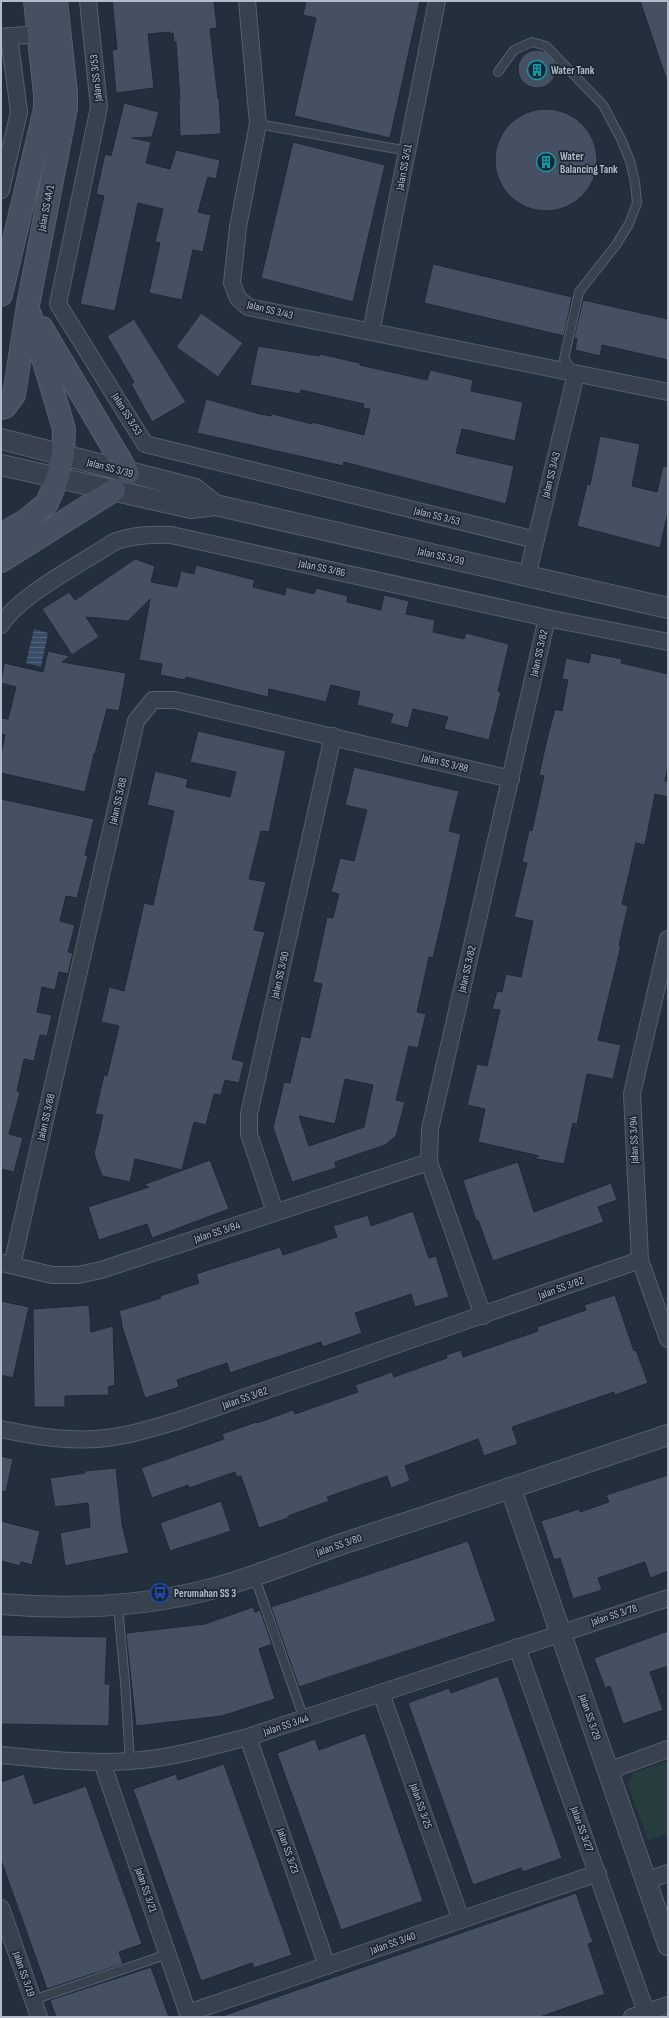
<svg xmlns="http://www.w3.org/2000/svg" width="669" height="2018" font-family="'Sofia Sans Condensed',sans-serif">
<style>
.park{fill:#263c3f}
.water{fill:url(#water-rules)}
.building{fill:#455162;stroke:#1f2835;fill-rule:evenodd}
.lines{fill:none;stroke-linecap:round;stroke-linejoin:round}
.service-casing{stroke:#565f6c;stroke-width:10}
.minor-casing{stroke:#565f6c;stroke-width:18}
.tertiary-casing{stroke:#565f6c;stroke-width:22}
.secondary-casing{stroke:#565f6c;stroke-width:24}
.service{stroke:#38414e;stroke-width:8}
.minor{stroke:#38414e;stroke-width:16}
.tertiary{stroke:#38414e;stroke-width:20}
.secondary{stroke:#465061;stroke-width:22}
.labels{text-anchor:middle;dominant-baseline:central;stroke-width:3.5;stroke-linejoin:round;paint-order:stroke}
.poi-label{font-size:11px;font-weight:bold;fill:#b4bcc9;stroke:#1d2633;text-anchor:start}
.street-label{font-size:11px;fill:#b4bcc9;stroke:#1d2633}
</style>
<defs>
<pattern id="water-rules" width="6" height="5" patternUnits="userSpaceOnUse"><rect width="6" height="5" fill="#394c67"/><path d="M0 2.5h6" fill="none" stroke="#53647b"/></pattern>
</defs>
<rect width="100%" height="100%" fill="#242f3e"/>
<path class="park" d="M668,1761V1834L648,1840L628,1785L633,1773Z"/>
<path class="water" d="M34,629L48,633L41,667L26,663Z"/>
<path class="building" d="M112,1H214L217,28L210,29L218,98L219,97L221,134L180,136L179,99H180L176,42H174L173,33L170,34V32L148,34L154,88L116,93L112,50L117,49Z
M306,1H420L390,138L294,116L316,18L303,15Z
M640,1H668V78H666Z
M518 69a19 19 0 1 1 38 0a19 19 0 1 1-38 0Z
M124,103L159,112L152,137L132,138L151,142L146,163L170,169L176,150L220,160L216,179L208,177L198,212L211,215L203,252L193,250L182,300L149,293L160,243L155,242L163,209L138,203L115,311L80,304L104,196L96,194L105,154L111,156Z
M495 160a51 51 0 1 1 102 0a51 51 0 1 1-102 0Z
M293,142L385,165L353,302L261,278Z
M433,264L572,297L564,336L424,303Z
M583,300L668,319V360L602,345L600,356L575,350L577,339L574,338Z
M201,313L243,343L218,377L176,347Z
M134,319L186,402L152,422L131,384L134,382L107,336Z
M258,346L319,356L320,354L360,363V365L427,380L430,370L473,380L471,391L523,402L515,441L462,429L456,453L514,466L506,504L344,462L343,466L197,433L206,399L260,414L272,416L269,413L312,424V422L364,435L370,409L363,408L364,404L301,390L300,394L250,385Z
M600,436L640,444L632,486L657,492L663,466L668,467V512L660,548L577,526L587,484L590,485Z
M135,559L155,566L151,582L177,587L181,571L194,574L196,565L255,580L253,587L285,595L286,587L314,594L316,588L348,596L347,602L381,610L384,595L409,601L406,614L435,620L433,632L464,639L466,633L509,644L498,691L501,692L489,740L444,729L448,717L413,709L408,728L390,723L393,714L357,705L360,692L331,685L326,702L269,689L268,697L186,677L185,680L160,675L162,664L139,660L150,599L128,621L86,617L99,637L72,655L42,609L69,592L75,600Z
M48,651L70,656L62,662L126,673L119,711L107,709L95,754H94L85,792L1,773V754L5,735L1,734V718L8,719L16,687L1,683L4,663L43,672Z
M591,653L622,659L621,663L668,674V766L665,781L668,782V797L655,794L645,845L636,843L622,904L628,906L619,946H621L598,1040L621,1045L613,1079L587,1074L577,1124L573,1123L564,1164L532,1158L539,1156L478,1142L485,1109L467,1105L477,1064L487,1066L500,1010L492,1009L497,991L502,992L506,974L521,977L533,921L514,917L527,863L522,862L529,830L532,831L544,776L539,775L547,739L555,709L562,711L568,680L562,679L566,658L589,663Z
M198,731L286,751L269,832L261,831L249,879L266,882L254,930L265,932L232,1059L244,1062L239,1083L225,1080L221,1095L214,1094L206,1125L194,1122L182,1170L135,1159L130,1182L102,1176L94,1154L103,1115L95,1114L104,1075L107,1076L119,1026L101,1022L109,987L124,991L144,903L153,905L174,811L147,805L155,771L188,779L186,787L230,797L236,772L190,762Z
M354,767L459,791L449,831L461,834L443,916L433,958L429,957L417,1012L426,1014L418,1048L409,1046L396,1100L405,1102L396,1136L385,1145L335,1162L336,1168L292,1182L273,1128L284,1082L290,1083L301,1036L310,1038L322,984L313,982L327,917L333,918L339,894L331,892L340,858L354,861L367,810L345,805ZM345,1079L373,1085L364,1127L309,1146L299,1116L335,1124Z
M1,799L94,819L85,855L88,856L77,898L66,896L60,921L75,925L68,952L73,953L68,974L59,972L55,990L42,987L37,1012L52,1015L47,1036L40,1035L34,1061L24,1059L17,1091L20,1092L9,1134L23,1138L14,1172L1,1169Z
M210,1160L229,1209L152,1238L147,1224L99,1240L88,1207L149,1187L143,1185Z
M518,1162L534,1212L611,1183L617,1200L598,1207L604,1222L493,1261L478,1220L476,1221L463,1180Z
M413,1211L429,1258L436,1256L449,1297L415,1307L411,1294L355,1313L362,1333L323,1347L321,1342L230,1373L227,1363L177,1380L179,1387L145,1398L121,1323H122L119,1311L161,1298L160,1296L199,1283L196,1274L280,1247L283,1255L337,1237L333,1226L368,1215L371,1226Z
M615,1295L634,1351L636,1350L648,1383L615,1395L614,1392L512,1427L518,1444L484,1456L478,1439L405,1466L410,1481L391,1488L387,1476L327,1497L329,1501L288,1516V1518L259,1528L241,1476L237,1477L235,1472L189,1488L188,1485L152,1498L141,1468L224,1439L222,1434L256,1422L257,1423L293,1410L295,1414L358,1392L355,1385L392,1372L394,1377L447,1358L446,1355L461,1350L463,1357L538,1331L537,1327L586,1310L584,1305Z
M1,1301L29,1307L13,1378L1,1375Z
M89,1305L91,1332L113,1326L115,1385L108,1387L109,1395L65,1396V1407H34L33,1309Z
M1,1456L13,1459L6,1492L1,1491Z
M116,1468L122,1524L129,1553L65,1566L60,1533L90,1527L88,1503L55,1507L50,1478L85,1473V1471Z
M668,1475V1571L650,1578L645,1562L598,1578L602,1590L573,1599L560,1558L554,1560L541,1521L579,1509L580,1512L609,1502L606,1495Z
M221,1501L231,1531L170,1551L160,1523Z
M1,1521L40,1531L32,1565L21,1562L20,1566L1,1561Z
M468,1541L496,1621L299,1687L271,1607Z
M253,1607L255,1612L260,1610L272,1644L259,1649L275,1699L222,1716L136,1726L126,1633L205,1624Z
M668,1631V1666L650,1672L663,1710L623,1724L610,1686L605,1688L594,1658Z
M1,1635L107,1637L105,1684H110L109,1726L1,1724Z
M498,1676L562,1858L523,1872L521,1868L473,1885L408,1703L449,1688L451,1693Z
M365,1733L423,1901L341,1930L277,1753L315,1739L319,1750Z
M224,1764L292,1955L254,1968L252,1963L201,1981L133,1789L176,1774L178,1780Z
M24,1774L34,1804L86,1786L142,1944L119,1952L123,1964L47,1989L1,1860V1782Z
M576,1893L593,1942L588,1944L605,1994L591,1999L540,2017H225V2015Z
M151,1967L169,2017H56L50,2000Z"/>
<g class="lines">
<g class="service-casing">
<path id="service" d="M498,72L514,50L532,42L546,46L603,105L621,139L630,161L635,182L637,203L629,224L616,245L579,292L564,359L573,371
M258,124L408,151
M254,1575L304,1719
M118,1606L125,1682L130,1761
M33,2000L168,1954"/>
</g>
<g class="minor-casing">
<path id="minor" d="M88,1L99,107L58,304L145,444L536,540
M247,1L258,124L238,227L232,283L238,298L248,307L668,392
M1,37L38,34
M1,190L19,112L9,36
M371,332L437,1
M527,576L576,374
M1,625C18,596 84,562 114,542C133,535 150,534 171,535L547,618L668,642
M668,939L632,1094L640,1260L668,1339
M275,1212L249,1134V1114L333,736
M2,1263L52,1275H78L101,1270L429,1162
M12,1265L136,721L153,700H175L511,779
M483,1316L429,1162L430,1129L547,618
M1,1429C38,1437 76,1443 114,1437C135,1434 156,1427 177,1421L640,1260
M517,1647L646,2012
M381,1693L461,1920
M248,1737L327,1966
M1,1755C44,1759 86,1764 129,1761C169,1759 209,1747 248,1737L668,1598
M102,1762L189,2017
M608,1771L668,1749
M646,1881L668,1873
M1,1908L39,2017
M188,2013L598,1873
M632,2017L668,2005"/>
</g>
<g class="tertiary-casing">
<path id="tertiary" d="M1,439L195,489L215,505
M1,465L191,508L215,505L668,608
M511,1489L668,1945
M1,1604C73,1610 145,1607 215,1588C263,1575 310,1554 357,1539C461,1505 565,1470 668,1435"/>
</g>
<g class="secondary-casing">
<path id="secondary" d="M1,295L45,109V94L35,1
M42,328L128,473
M1,408L5,407L14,395L28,305L66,108V92L56,1
M1,535L28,519L47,503L58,477L63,455L64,429L30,314
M1,561L114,490"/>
</g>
<use href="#service" class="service"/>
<use href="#minor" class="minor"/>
<use href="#tertiary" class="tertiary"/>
<use href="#secondary" class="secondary"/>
</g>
<defs>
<g id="building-ring" transform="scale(1)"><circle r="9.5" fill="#1d2633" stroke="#0f9aa8" stroke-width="1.5"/><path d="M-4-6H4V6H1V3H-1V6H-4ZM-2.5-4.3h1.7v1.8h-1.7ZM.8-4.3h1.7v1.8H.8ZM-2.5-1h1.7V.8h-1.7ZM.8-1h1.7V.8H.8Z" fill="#0f9aa8"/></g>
<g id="bus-ring" transform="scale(1)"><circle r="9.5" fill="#1d2633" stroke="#1a4fb4" stroke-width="1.5"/><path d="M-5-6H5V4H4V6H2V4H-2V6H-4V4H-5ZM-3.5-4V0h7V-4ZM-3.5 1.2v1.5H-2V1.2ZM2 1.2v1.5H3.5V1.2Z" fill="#1a4fb4"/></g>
</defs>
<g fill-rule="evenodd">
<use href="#building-ring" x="537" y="70"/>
<use href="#building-ring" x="546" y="162"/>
<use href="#bus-ring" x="160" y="1593"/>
</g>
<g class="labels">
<g class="poi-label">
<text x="551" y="70">Water Tank</text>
<text x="560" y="156">Water<tspan x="560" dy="13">Balancing Tank</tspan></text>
<text x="174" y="1593">Perumahan SS 3</text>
</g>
<g class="street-label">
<text transform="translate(96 78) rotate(-96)">Jalan SS 3/53</text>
<text transform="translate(404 167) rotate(-79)">Jalan SS 3/51</text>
<text transform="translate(46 208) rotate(-79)">Jalan SS 4A/1</text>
<text transform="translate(270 310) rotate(14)">Jalan SS 3/43</text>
<text transform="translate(127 414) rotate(58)">Jalan SS 3/53</text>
<text transform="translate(110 468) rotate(15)">Jalan SS 3/39</text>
<text transform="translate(551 475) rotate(-76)">Jalan SS 3/43</text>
<text transform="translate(437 516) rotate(14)">Jalan SS 3/53</text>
<text transform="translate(441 556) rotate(13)">Jalan SS 3/39</text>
<text transform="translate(322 568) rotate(12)">Jalan SS 3/86</text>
<text transform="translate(539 653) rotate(-77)">Jalan SS 3/82</text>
<text transform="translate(445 763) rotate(14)">Jalan SS 3/88</text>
<text transform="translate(118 801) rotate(-77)">Jalan SS 3/88</text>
<text transform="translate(467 969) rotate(-77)">Jalan SS 3/82</text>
<text transform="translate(280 975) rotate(-77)">Jalan SS 3/90</text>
<text transform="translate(46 1117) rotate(-77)">Jalan SS 3/88</text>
<text transform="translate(634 1140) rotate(-92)">Jalan SS 3/94</text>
<text transform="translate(217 1232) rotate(-18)">Jalan SS 3/84</text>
<text transform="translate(561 1288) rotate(-20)">Jalan SS 3/82</text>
<text transform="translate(245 1398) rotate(-19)">Jalan SS 3/82</text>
<text transform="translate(339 1545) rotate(-19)">Jalan SS 3/80</text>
<text transform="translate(614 1615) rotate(-18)">Jalan SS 3/78</text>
<text transform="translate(590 1717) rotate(71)">Jalan SS 3/29</text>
<text transform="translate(286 1725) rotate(-18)">Jalan SS 3/44</text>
<text transform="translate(421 1806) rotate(71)">Jalan SS 3/25</text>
<text transform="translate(582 1829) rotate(70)">Jalan SS 3/27</text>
<text transform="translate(288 1851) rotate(71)">Jalan SS 3/23</text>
<text transform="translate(146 1890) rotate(71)">Jalan SS 3/21</text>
<text transform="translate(393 1943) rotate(-19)">Jalan SS 3/40</text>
<text transform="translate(24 1974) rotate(71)">Jalan SS 3/19</text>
</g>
</g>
<rect width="669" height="2018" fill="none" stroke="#b4bcc9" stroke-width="4"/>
</svg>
